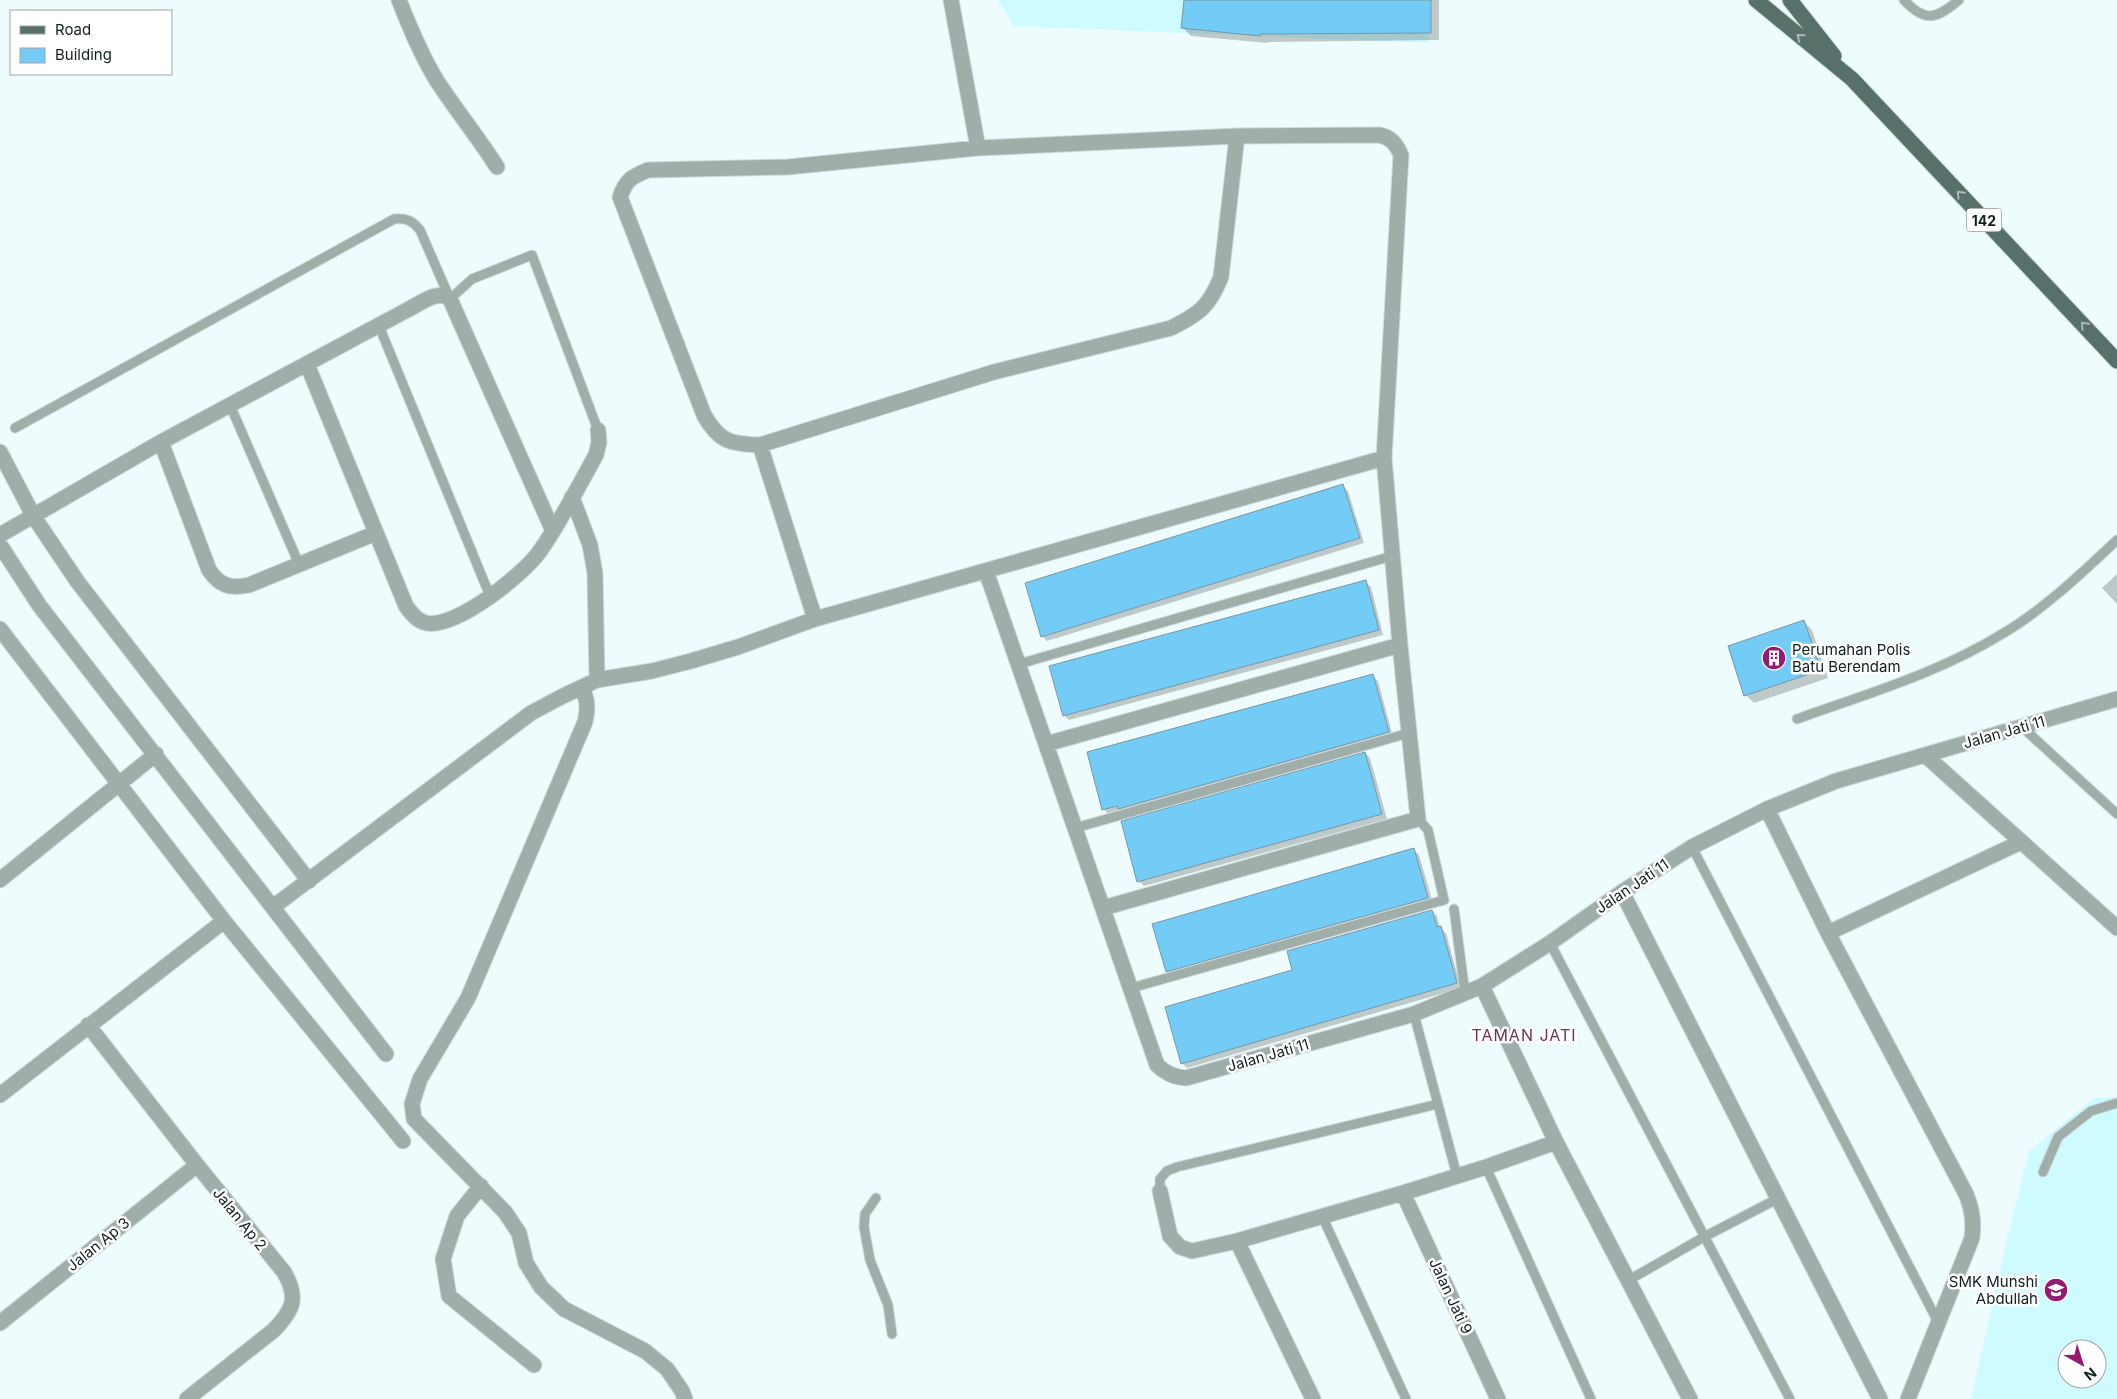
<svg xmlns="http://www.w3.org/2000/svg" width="2117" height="1399" font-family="Inter,sans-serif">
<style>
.built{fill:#cdfbff;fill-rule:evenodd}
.shadow{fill:#0003}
.building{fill:#73ccf5;stroke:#7a95a4}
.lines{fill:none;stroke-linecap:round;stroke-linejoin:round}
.lane-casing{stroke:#cbd9da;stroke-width:11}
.street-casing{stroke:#cbd9da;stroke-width:17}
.primary-casing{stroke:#cbd9da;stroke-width:17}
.lane{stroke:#a0aeaa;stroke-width:9}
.street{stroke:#a0aeaa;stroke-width:15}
.primary{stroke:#577069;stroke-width:15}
.oneway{stroke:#abb8b4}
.labels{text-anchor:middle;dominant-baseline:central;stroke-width:5;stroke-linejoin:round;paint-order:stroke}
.shield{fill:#fff;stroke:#596263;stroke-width:1}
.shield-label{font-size:14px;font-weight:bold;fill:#121f20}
.poi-label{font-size:15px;fill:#121f20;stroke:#fff;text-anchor:start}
.street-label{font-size:15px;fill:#121f20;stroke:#fff}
.neighbourhood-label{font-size:16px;letter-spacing:1px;fill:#6d325a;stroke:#fff}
</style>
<rect width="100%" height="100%" fill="#eefcfd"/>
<path class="built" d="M998,0H1432L1428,43L1014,26Z
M2117,1097V1399H1971L2009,1231L2029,1151L2094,1098ZM2067,1349H2097V1379H2067Z"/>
<path class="shadow" d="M1186,0H1439V40L1268,42V43L1191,36L1183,28Z
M1343,486L1348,491L1364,543L1047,641L1042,636Z
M2117,574V604L2102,588Z
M1365,582L1371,587L1383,635L1069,720L1064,715Z
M1804,622L1812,630L1828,678L1754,703L1746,695Z
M1373,676L1378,681L1393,737L1109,815L1104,809Z
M1365,753L1370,758L1387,819L1144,886L1139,881Z
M1414,850L1419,855L1433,903L1172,976L1167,971Z
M1432,911L1437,916L1440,928L1446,933L1461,988L1187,1068L1182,1063Z"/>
<path class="building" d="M1184,0H1431V33L1260,34V36L1181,28Z
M1343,484L1360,538L1041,637L1025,583Z
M1366,580L1379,630L1063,716L1049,666Z
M1804,620L1821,670L1744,696L1728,646Z
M1373,674L1389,732L1118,809L1117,806L1102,810L1087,752Z
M1365,752L1382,814L1137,882L1121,821Z
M1414,848L1428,898L1166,972L1152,924Z
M1432,910L1437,927L1441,926L1457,983L1181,1064L1165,1007L1292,970L1287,951Z"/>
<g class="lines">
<g class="lane-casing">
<path id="lane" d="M1904,0C1926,24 1937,18 1959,0
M379,326L490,596
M230,405L299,564
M15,428L394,219C406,218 412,220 420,230L450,299L472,279L532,255L598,430
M1019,664L1392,556
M1797,719C1866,694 1939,673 2002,634C2043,610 2082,573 2117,540
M2022,727L2117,814
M1075,828L1409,733
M1692,847L1938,1322
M1454,909L1465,993
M1550,943L1790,1399
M1131,988L1444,900L1428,830L1418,819
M1414,1014L1457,1176
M1486,1167L1591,1399
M2043,1172L2058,1137L2091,1111L2117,1103
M1160,1191V1179L1167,1171L1177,1167L1438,1104
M876,1198L865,1214L864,1227L870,1260L888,1305L892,1334
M1322,1216L1406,1399
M1629,1280L1704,1237L1779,1198"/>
</g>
<g class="street-casing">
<path id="street" d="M399,0C410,28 421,55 437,81C456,110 478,137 497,167
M951,0L978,148
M307,364L406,606C411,613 417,621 426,623C456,629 524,574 540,551C561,521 578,487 596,455L599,442L598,430
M161,442L209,570C220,586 230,589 249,585L376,533
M760,445L815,619
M0,452L34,517L77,581L309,881
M572,497L590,545L595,573L597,680
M0,535L161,442L409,309C421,303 438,289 450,299L553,531
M0,545L39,605L386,1054
M986,571L1157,1065C1166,1073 1173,1077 1186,1078L1414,1014L1482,986L1550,943L1622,892L1692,847L1767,809L1836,781L2117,699
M0,629L224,921L403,1141
M582,688C588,701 588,708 585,722L468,998L420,1079L412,1104L414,1119L505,1212L519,1233L526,1263L541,1287L564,1309L645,1351L667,1369L682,1391L685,1399
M1046,744L1400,645
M1925,755L2117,928
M1767,809L1828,933L1966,1194C1972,1209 1974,1221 1972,1238L1908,1399
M0,880L156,754
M1622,892L1880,1399
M273,907L531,713L563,696L597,680L652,671L691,661L738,647L815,619L1384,458
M1103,908L1418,819L1400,645L1384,458L1401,155C1396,144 1391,137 1379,135L1237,136L978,148L788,167L648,170C631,177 626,180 620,197L704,415C719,442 731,444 760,445L994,372L1171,328C1199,314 1209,307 1221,277L1237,136
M1828,933L2021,842
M1482,986L1556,1142L1690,1399
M88,1025L197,1165L284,1272C299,1298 293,1310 274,1330L187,1399
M0,1095L224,921
M481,1186L457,1216L443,1259L449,1296L534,1365
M1160,1191L1170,1236L1180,1247L1192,1251L1237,1241L1403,1193L1486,1167L1556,1142
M1403,1193L1498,1399
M1237,1241L1313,1399
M0,1323L197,1165"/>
</g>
<g class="primary-casing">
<path id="primary" d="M1756,0L1852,79L2117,361
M1790,0L1834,56"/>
</g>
<use href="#lane" class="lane"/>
<use href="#street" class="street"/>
<use href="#primary" class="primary"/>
</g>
<defs><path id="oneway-chevron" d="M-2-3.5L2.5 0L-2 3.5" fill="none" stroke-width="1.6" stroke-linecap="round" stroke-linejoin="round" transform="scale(1.25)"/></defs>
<g class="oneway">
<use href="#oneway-chevron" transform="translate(1800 37) rotate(-141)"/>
<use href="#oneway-chevron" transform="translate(1960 194) rotate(-133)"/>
<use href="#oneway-chevron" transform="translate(2084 325) rotate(-133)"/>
</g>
<defs>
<g id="building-disc" transform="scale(1.25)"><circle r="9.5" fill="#951a75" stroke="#fff"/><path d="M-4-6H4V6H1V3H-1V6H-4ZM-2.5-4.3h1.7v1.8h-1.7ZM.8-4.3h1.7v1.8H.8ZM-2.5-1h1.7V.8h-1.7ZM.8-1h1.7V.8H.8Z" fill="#fff"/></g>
<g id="school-disc" transform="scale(1.25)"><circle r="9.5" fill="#951a75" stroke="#fff"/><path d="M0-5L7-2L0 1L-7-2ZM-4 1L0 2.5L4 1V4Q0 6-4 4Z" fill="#fff"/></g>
</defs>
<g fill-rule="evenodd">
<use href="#building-disc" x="1774" y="658"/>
<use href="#school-disc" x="2056" y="1290"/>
</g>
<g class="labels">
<rect class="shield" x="1966.5" y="208.5" width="35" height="23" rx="4"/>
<g class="shield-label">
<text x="1984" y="220">142</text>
</g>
<g class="poi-label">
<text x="1792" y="649">Perumahan Polis<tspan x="1792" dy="17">Batu Berendam</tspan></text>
<text x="2038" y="1281" text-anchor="end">SMK Munshi<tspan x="2038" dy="17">Abdullah</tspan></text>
</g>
<g class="street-label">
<text transform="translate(2004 732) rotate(-16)">Jalan Jati 11</text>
<text transform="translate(1632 886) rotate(-34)">Jalan Jati 11</text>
<text transform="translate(1268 1055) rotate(-16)">Jalan Jati 11</text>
<text transform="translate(240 1219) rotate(51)">Jalan Ap 2</text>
<text transform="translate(98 1244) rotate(-39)">Jalan Ap 3</text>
<text transform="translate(1451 1296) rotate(65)">Jalan Jati 9</text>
</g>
<g class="neighbourhood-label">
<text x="1524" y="1035">TAMAN JATI</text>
</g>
</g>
<rect x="10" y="10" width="162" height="65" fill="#ffffff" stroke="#a0a5a6"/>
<rect x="20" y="26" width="25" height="8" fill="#577069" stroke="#a0a5a6"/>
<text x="55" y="35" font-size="15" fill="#121f20">Road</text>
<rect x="20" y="48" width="25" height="15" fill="#73ccf5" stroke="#a0a5a6"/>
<text x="55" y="60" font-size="15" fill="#121f20">Building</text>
<g transform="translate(2082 1364) rotate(141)"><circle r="24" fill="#ffffff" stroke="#a0a5a6"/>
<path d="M0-4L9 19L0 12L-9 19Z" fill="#951a75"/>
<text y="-8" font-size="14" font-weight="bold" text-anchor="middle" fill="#121f20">N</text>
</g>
</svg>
